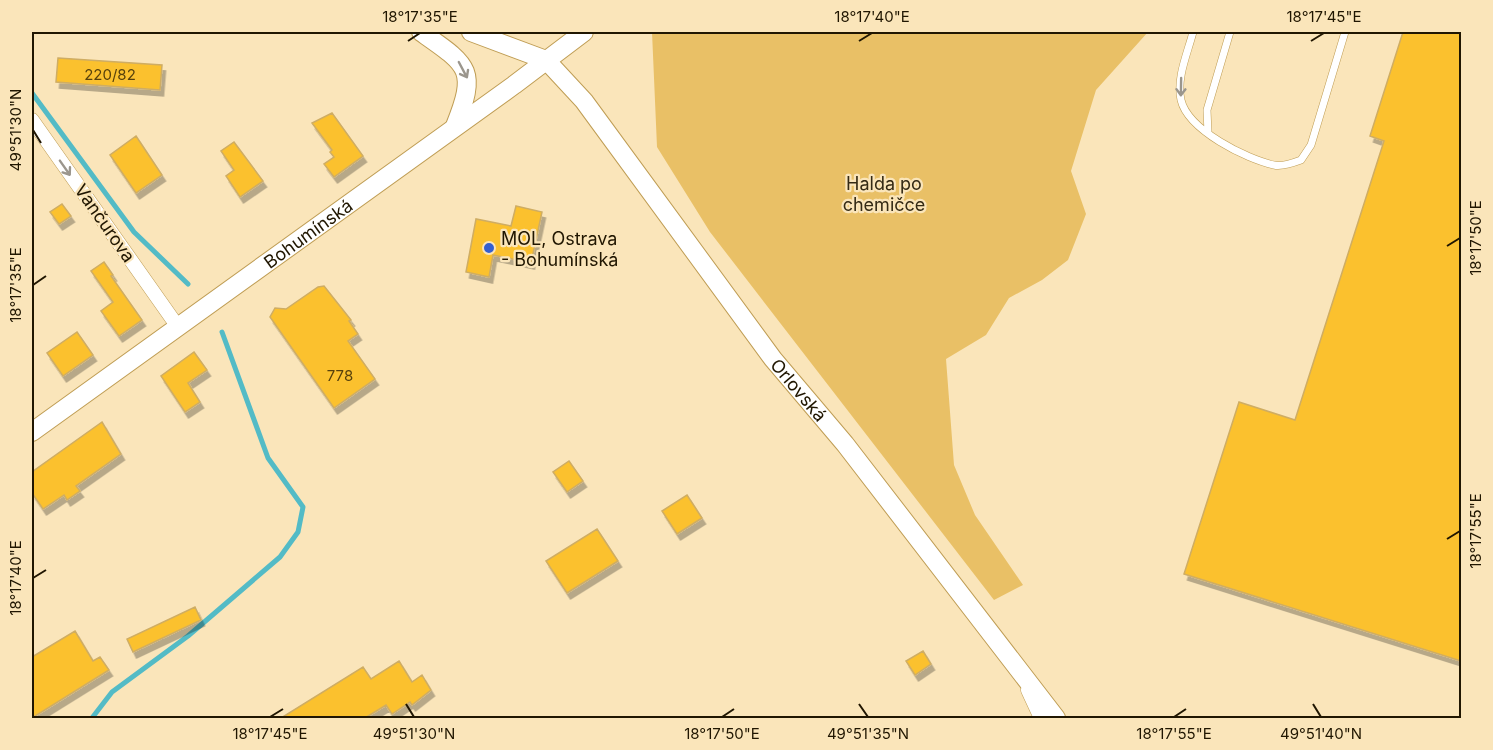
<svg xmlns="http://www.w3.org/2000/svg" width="1493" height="750" font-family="Inter,sans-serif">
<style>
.green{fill:#e9c066}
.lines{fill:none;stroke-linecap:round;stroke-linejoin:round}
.stream{stroke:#53bbc6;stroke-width:5}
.building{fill:#fbc12e;stroke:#cfad63;stroke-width:1.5;filter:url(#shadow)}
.service-casing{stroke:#bf9d54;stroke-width:8}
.minor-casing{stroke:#bf9d54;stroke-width:15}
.secondary-casing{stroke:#bf9d54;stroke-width:20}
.service{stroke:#fff;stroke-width:7}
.minor{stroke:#fff;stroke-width:14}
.secondary{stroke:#fff;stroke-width:18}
.oneway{stroke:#9b968d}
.ticks{fill:none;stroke:#201601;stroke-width:2}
.poi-dot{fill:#345fcf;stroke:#fae5ba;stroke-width:2}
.labels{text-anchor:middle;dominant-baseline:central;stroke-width:4.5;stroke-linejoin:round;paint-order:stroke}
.number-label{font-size:15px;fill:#57410c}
.park-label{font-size:18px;fill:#342a14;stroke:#fae5ba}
.street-label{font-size:18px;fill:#201601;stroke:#fae5ba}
.poi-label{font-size:18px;fill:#201601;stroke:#fae5ba;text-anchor:start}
.neatline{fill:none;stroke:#201601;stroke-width:2}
.ticks-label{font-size:15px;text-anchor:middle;fill:#201601}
</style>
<defs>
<filter id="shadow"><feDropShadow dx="3.5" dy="6" stdDeviation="0" flood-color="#0004"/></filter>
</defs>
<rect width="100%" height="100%" fill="#fae5ba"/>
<path class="green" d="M652,32H1148L1096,90L1071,171L1086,214L1068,260L1042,280L1009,298L986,335L946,359L954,465L975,515L1023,585L994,600L710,232L657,147Z"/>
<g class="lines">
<path class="stream" d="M32,93L134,232L188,284
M92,718L112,692L188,636L280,557L298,532L303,507L268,458L222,332"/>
</g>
<path class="building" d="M1403,32H1461V661L1184,574L1239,402L1295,420L1384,141L1370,136Z
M58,58L162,65L160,90L56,82Z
M332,113L363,156L334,177L324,164L334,157L330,152L332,150L312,123Z
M136,136L162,175L136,193L110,155Z
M234,142L263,181L240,197L226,176L234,170L221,151Z
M62,204L71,216L59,224L50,212Z
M516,206L542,212L531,263L493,255L489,277L466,272L476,219L511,226Z
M104,262L113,275L111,276L142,320L119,336L101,311L113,302L91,271Z
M324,286L351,320L349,321L358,334L348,341L375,379L334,408L270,317L275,308L286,309L318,287Z
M77,332L93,355L63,376L47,353Z
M194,352L207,370L188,383L200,402L185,412L161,376Z
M102,422L121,454L76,486L80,491L67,500L64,495L43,509L32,493V472Z
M569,461L583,481L567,492L553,472Z
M687,495L702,518L677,534L662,511Z
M597,529L618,561L567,593L546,561Z
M195,607L201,620L133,652L127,639Z
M75,631L93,661L100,657L109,670L32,718V657Z
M923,651L931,664L915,675L906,661Z
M399,661L412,682L422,675L431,690L412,705L410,702L392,714L386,705L365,718H281L363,667L371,679Z"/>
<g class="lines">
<g class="service-casing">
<path id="service" d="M1193,32C1188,52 1176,78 1181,100C1188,130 1246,159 1274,165C1282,167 1293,163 1301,160L1311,145L1345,32
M1208,133L1207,110L1230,32"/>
</g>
<g class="minor-casing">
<path id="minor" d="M32,120L178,327
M1028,690L1041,718"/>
</g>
<g class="secondary-casing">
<g id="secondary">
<path d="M421,32C468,65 478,69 455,126"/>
<path id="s1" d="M471,32L546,60L584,101L773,359L845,444L1056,718"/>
<path id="s2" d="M32,432L514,85L584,32"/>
</g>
</g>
<use href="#service" class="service"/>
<use href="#minor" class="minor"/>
<use href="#secondary" class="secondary"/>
</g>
<defs><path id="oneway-shaft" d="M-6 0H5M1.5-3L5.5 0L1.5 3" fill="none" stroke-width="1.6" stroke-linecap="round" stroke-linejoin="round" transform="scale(1.5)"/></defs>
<g class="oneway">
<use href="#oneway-shaft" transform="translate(463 70) rotate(62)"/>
<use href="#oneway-shaft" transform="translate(1181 87) rotate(91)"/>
<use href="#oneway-shaft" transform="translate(65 168) rotate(55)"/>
</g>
<path class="ticks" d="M408,41L420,33M859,41L872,33M1311,41L1324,33M33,130L41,143M1447,246L1460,238M33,285L46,276M1447,539L1460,531M33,578L46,570M406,704L414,717M859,704L868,717M1313,704L1321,717M270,717L283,709M722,717L734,709M1174,717L1186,709"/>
<circle class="poi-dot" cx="489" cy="248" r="6"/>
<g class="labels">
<g class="number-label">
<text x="110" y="74">220/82</text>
<text x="340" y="375">778</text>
</g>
<g class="park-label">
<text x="884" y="183">Halda po<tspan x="884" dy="21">chemičce</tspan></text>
</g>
<g class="street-label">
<text transform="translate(105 223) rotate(55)">Vančurova</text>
<text stroke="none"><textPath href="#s2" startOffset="340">Bohumínská</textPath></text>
<text stroke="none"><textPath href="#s1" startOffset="496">Orlovská</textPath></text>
</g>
<g class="poi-label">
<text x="501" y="238">MOL, Ostrava<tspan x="501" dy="21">- Bohumínská</tspan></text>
</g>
</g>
<rect width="1493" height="750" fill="none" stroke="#fae5ba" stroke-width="66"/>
<rect x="33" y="33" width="1427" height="684" class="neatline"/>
<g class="ticks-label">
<text x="420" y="22">18°17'35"E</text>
<text x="872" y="22">18°17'40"E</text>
<text x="1324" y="22">18°17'45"E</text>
<text transform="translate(16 130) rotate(-90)" y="5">49°51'30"N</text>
<text transform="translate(1476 238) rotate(-90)" y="5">18°17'50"E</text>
<text transform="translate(16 285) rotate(-90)" y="5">18°17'35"E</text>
<text transform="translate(1476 531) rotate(-90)" y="5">18°17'55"E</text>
<text transform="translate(16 578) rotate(-90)" y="5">18°17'40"E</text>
<text x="270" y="739">18°17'45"E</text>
<text x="414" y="739">49°51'30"N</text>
<text x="722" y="739">18°17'50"E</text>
<text x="868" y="739">49°51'35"N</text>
<text x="1174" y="739">18°17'55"E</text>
<text x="1321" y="739">49°51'40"N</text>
</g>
</svg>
